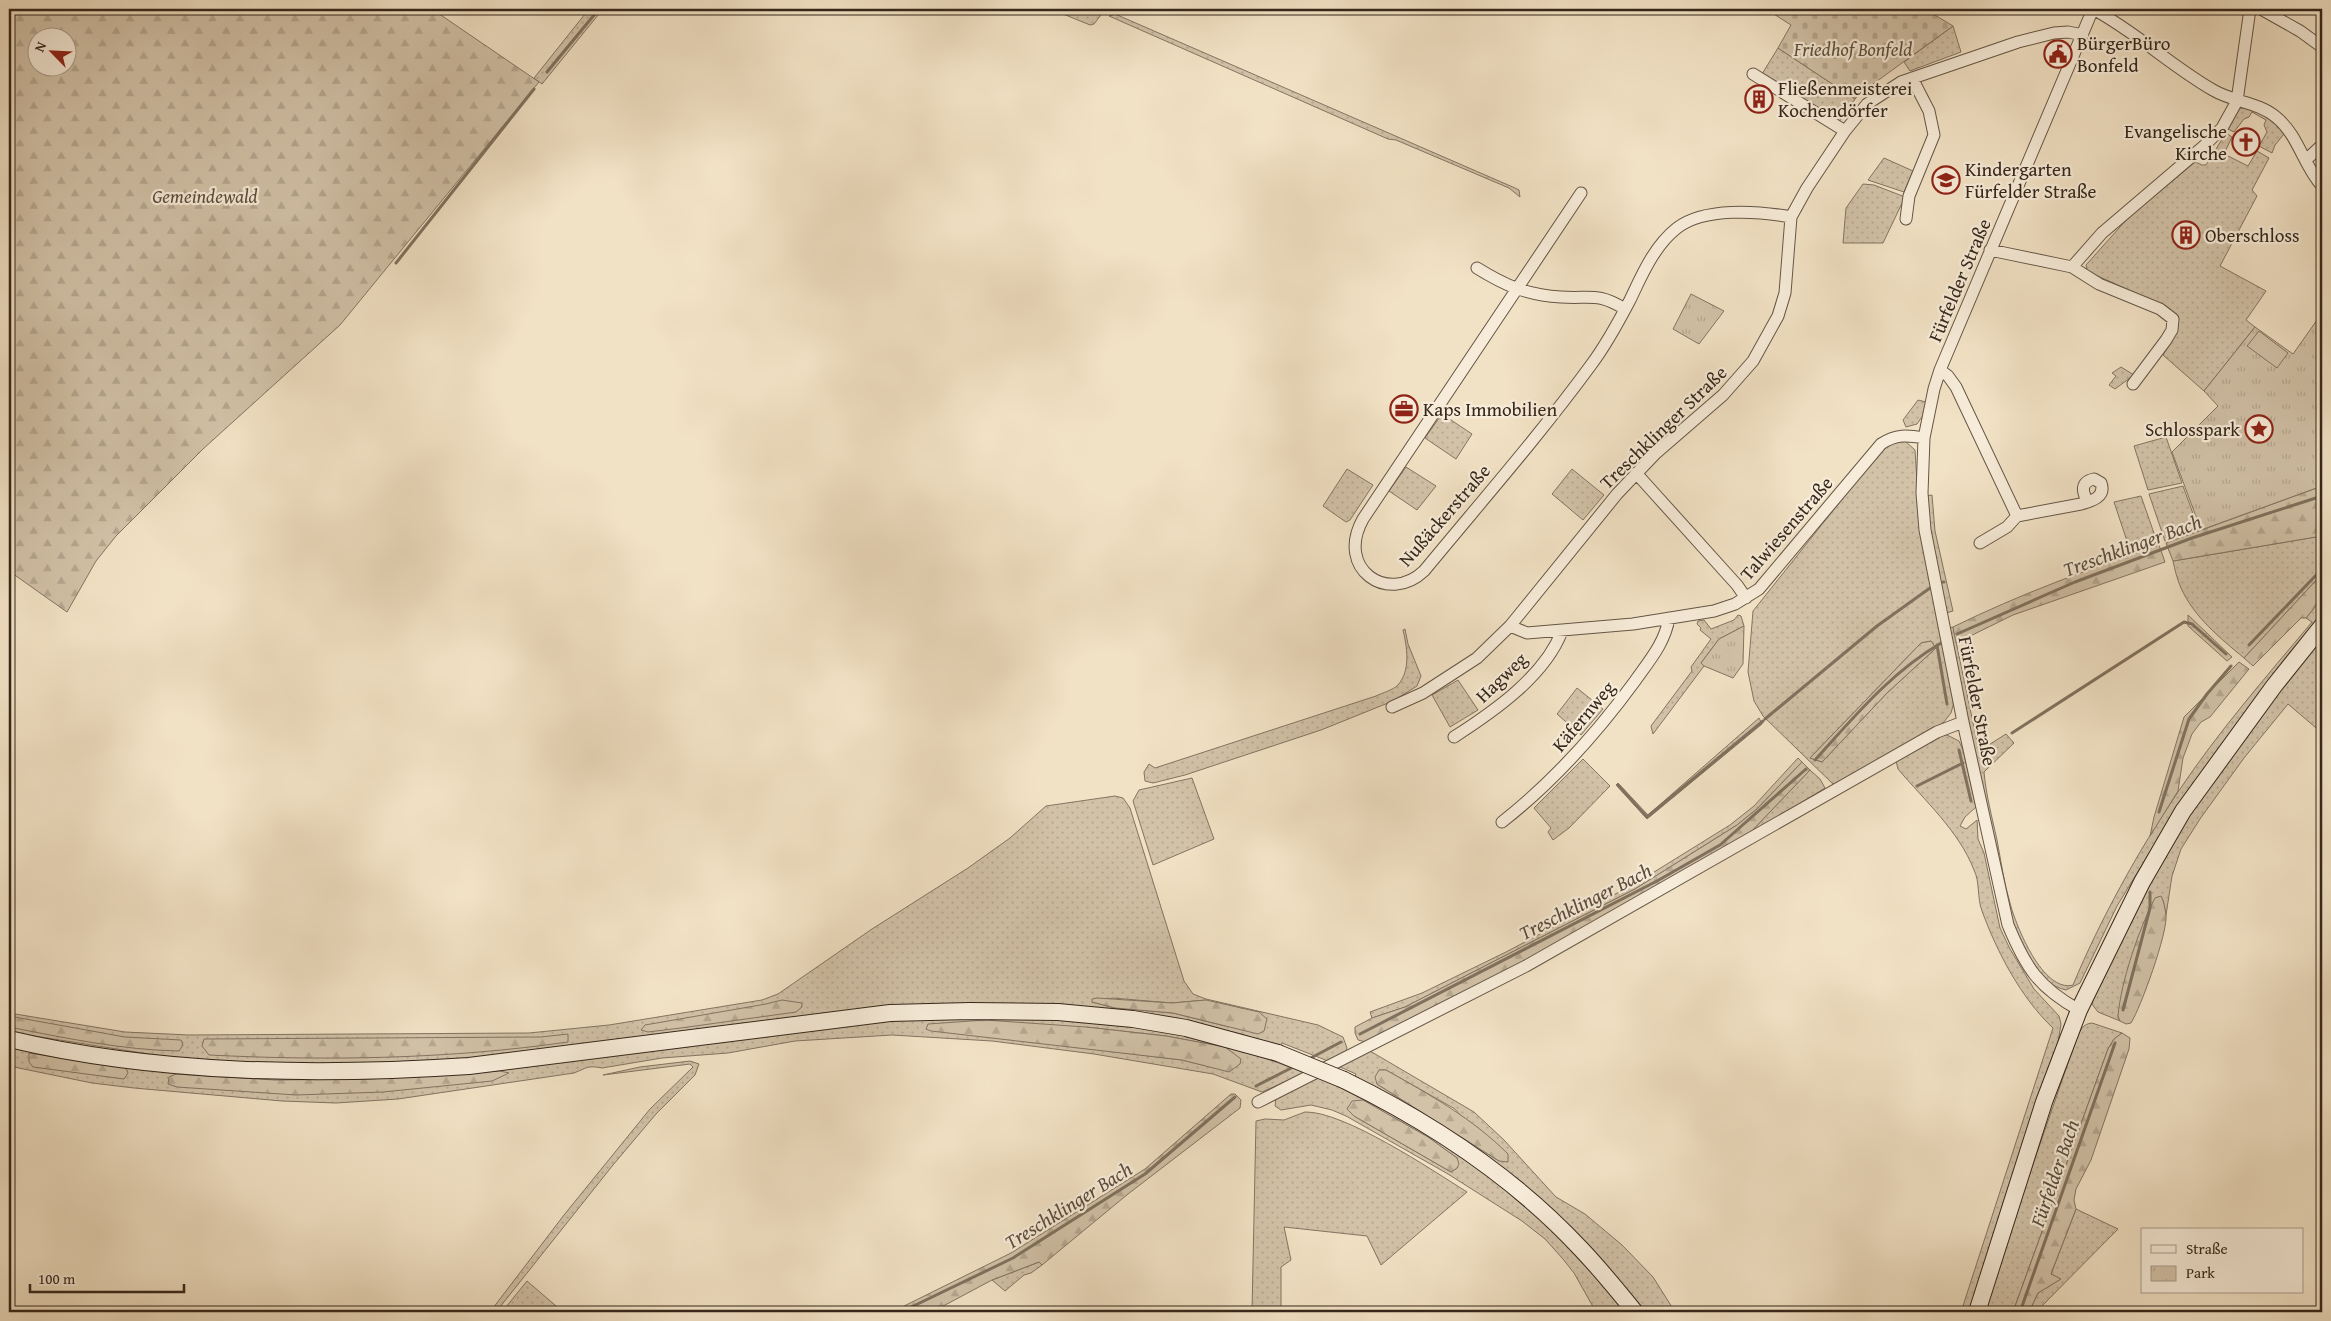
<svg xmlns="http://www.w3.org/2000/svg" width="2331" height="1321" font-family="'Gentium Book Plus',serif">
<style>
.grass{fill:url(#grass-dots);stroke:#847462;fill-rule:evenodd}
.forest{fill:url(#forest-firs);stroke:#847462;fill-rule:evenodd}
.wetland{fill:url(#wetland-marsh);stroke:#847462}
.cemetery{fill:url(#cemetery-stones);stroke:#847462}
.park{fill:url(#park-tufts);stroke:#847462}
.pitch{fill:#d2c2a8;stroke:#847462}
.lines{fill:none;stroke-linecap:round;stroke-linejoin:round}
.stream{stroke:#80715e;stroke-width:3}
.minor-casing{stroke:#645646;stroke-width:13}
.secondary-casing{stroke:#35271b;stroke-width:18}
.minor{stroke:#f7ecd9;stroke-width:11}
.secondary{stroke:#f7ecd9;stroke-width:16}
.secondary-bridge-casing{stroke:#35271b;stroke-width:18;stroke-linecap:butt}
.secondary-bridge{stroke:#f7ecd9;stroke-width:16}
.labels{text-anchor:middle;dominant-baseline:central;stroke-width:4.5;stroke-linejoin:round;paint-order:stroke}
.poi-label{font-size:19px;fill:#35271b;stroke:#f7ecd9;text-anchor:start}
.park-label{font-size:19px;font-style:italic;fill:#5c4e3e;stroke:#f7ecd9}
.street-label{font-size:19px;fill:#35271b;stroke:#f7ecd9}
.water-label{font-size:20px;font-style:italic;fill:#5a4c3d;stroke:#f7ecd9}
</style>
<defs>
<pattern id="grass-dots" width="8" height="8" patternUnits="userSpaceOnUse" patternTransform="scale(1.25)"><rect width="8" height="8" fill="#d2c2a8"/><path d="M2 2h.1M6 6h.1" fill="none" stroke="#b5a790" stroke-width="1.8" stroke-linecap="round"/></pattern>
<pattern id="forest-firs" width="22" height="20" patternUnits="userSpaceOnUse" patternTransform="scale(1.25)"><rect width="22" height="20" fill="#d2c2a8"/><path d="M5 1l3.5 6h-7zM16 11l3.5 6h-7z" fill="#b5a790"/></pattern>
<pattern id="wetland-marsh" width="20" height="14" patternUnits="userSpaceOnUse" patternTransform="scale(1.25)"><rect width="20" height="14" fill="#d2c2a8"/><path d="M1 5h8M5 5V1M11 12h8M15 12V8" fill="none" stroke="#b5a790"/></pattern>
<pattern id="cemetery-stones" width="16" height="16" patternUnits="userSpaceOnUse" patternTransform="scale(1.25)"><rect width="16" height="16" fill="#d2c2a8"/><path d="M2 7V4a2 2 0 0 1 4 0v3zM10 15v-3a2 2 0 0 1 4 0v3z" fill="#b5a790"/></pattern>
<pattern id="park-tufts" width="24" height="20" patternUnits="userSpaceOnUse" patternTransform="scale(1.25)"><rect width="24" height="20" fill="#d2c2a8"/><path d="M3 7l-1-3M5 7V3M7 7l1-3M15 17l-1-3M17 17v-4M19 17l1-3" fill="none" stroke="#b5a790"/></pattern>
</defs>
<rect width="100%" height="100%" fill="#f2e2c5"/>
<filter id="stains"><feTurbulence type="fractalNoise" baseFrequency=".004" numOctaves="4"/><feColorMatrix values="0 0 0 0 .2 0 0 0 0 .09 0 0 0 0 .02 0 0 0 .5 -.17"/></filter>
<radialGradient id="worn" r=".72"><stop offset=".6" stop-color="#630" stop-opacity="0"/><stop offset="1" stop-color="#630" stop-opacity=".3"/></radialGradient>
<path class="grass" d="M589,9H603L542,84L534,78Z
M1051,9H1100L1101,15L1094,24L1090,25Z
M1115,14L1515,188L1519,190L1520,197L1509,188L1396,140L1388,139L1109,16Z
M1953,26L1961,52L1910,71L1904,62Z
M1778,48L1855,99L1839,122L1762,74Z
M2240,108C2257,108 2272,119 2283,132L2284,134L2275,145L2272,153L2259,146L2267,132L2264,125L2266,120L2252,112L2249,117L2244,119L2234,132L2228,129Z
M2226,133L2232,137L2224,154L2248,166L2257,151L2269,158L2252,190L2257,196L2220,266L2266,291L2246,320L2255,327L2204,391L2163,355L2175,335L2176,316L2170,309L2087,271L2086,265L2128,218L2195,162L2202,165H2206Z
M1884,158L1913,171L1904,192L1868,180Z
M1863,184L1874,185L1905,197L1883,243H1843L1846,208Z
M2121,367L2134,375L2115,389L2109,385L2116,376L2112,373Z
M1918,400L1926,402L1924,414L1917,424L1906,427L1903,420Z
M1442,414L1472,434L1456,459L1425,438Z
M2166,437L2182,483L2148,490L2134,446Z
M1905,441L1915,450L1920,530L1954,702L1951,713L1943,723L1834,785L1763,716L1754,701L1748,672L1753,611L1879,453L1891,443ZM1931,641L1936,648L1887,693L1822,762L1810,758L1921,643Z
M1406,467L1436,486L1417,510L1389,491Z
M1347,469L1373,485L1350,520L1346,522L1323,506Z
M1572,469L1604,495L1583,520L1552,494Z
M2183,486L2199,530L2165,541L2149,494Z
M1932,495L1935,531L1953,611L1946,613L1929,527L1926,496Z
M2141,496L2155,536L2128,544L2114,502Z
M2322,536V574L2244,658C2220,638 2194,617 2181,588C2177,579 2175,570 2173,561Z
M2322,598V616L2249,708L2184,796L2117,906L2080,983L2066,990C2035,983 2023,949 2011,923L1949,628L1953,627L1979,751L2006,734L2014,743L1984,772C1986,795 1992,817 1997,840C2001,861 2004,883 2010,903C2016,926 2043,993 2073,985C2100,920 2138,851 2178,792C2218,732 2266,677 2312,622L2306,618Z
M1738,615L1741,616L1744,626L1719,639L1701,663L1704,666L1653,734L1651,726L1692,671L1691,667L1711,639L1700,630L1701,628L1697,624L1698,621L1704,620L1711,629L1734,620Z
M1405,629L1408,644L1421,676L1417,686L1393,701L1321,730L1185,775L1153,783L1145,781L1144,772L1149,764L1155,768L1376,696C1382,693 1393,690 1398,685C1411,670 1407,647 1403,630Z
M2322,635V733L2288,704L2244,758L2200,819L2181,849L2172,876L2166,915L2163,900L2118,1016L2120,1021L2098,1012L2092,1004L2093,1000L2133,912L2196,803Z
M1458,680L1478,710L1450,727L1432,695Z
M1577,688L1603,709L1581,735L1557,714Z
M1759,718L1762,724L1647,819L1616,785L1618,783L1648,815Z
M1947,735L1959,741L1963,750L1976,807L1965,817L1960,826L1966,829L1977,820L1978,839L1984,853L2000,928L2010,949L2034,989L2059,1016L2061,1024L2058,1042L2037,1099L1970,1312H1961L2053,1028C2021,998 1997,952 1982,911C1977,898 1980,882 1974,870C1959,831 1924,800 1898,769L1896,761L1939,736Z
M1798,758L1802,762L1757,809L1737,825L1635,889L1405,1007L1372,1018L1370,1012L1422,993L1506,952L1638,882L1730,825L1754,806Z
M1583,759L1610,786L1569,828L1553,840L1548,832L1551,828L1534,808Z
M1810,770L1820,779L1825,788L1747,836Z
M1192,778L1214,839L1153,865L1133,801L1139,790Z
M1115,796L1123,798L1130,808L1184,981L1193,994L1206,999L1318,1025L1343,1037L1347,1048L1345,1053L1328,1061L1282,1043L1280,1047L1241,1034L1172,1018L1059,1005L410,1063L254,1064L161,1056L9,1032V1013L125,1032L189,1035L529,1033L609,1025L762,1000L778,994L872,929L968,868L1010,838L1046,806ZM1113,998L1172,1003L1206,1000L1225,1026L1173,1013L1115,1008L1092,1002Z
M969,1016C1008,1017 1049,1015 1087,1019C1162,1028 1235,1045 1305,1073L1262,1092L1213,1074L1094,1054L992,1041L892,1035L795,1041L728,1053L662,1058L602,1068C587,1065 587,1068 574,1073L398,1099L336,1103L282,1101L134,1088L92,1083L9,1066V1045L277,1078L835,1025ZM1086,1027L1166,1036L1225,1047L1229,1071L1182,1060L1069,1046Z
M2092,1023L2122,1033L2114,1039L2108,1049L2013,1312H1982L2077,1037C2081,1029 2083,1024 2092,1023Z
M1370,1051L1474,1112L1504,1140L1556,1197L1585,1214L1622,1245L1653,1277L1675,1312H1643L1559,1217L1519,1180L1482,1153L1355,1076L1356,1074L1338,1066ZM1379,1070H1386L1455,1109L1499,1161L1377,1084Z
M690,1061L699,1064L695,1075L656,1114L613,1165L496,1312H490L564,1215L650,1109L693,1067L690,1064L603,1075L640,1067Z
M1317,1076L1431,1134L1511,1193L1575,1252L1627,1312H1596L1574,1273L1563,1259L1545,1239L1522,1221L1448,1174L1346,1116L1332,1110L1311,1105L1281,1110L1275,1106L1276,1098ZM1363,1101L1428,1137L1457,1158V1168L1451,1172L1354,1116Z
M1305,1112C1344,1111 1432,1170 1467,1192L1381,1265L1367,1236L1284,1227L1291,1260L1281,1267V1312H1252L1256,1121L1265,1119L1284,1120Z
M2076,1209L2118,1229L2036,1312H2029L2038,1293L2060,1279L2051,1274Z
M1039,1262L1042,1265L1031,1273L1024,1275L1005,1291L992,1280Z
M527,1281L563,1312H502Z"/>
<path class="forest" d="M9,9H432L539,82L340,325L203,449L116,536L96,561L67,612L9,571ZM38,38H68V68H38Z
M2322,486V536L2173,561L2166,543Z
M2159,545L2165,562L2013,615L1956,643L1953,627C2020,594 2089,569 2159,545Z
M2322,574V598L2306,618H2301L2253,666L2244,658Z
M1931,641L1936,648L1887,693L1822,762L1810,758L1921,643Z
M2239,662L2249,669L2210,717L2201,722L2192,734L2183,758L2178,791L2150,836L2154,817L2184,717Z
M1802,762L1810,770L1747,836L1493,979L1366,1042L1358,1040L1355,1033V1027L1372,1018L1405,1007L1635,889L1737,825L1757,809Z
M2161,896C2164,901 2165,909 2166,915C2168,932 2141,1007 2131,1023L2126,1024L2120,1021L2118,1016C2121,981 2139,929 2155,898Z
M1097,998L1172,1003L1206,1000L1259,1012L1267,1019L1264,1031L1258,1034L1173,1013L1115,1008L1092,1002V999Z
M782,1000L802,1003V1007L796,1012L681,1028L648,1032L641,1030L645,1025L766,1004Z
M9,1016L125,1037L181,1040L183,1045L179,1051C122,1050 65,1038 9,1027Z
M985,1020L1086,1027L1166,1036L1225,1047L1241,1059L1240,1064L1229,1072L1182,1060L931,1031L926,1029L928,1024Z
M2122,1033L2130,1038L2129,1049L2091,1160L2076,1189L2074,1200L2076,1209L2051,1274L2061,1279L2038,1293L2029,1312H2013L2108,1049L2114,1039Z
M568,1034V1042C450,1059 328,1061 209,1055L202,1046L204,1039L541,1037Z
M29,1053L126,1068L128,1073L124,1079L33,1067L29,1062Z
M1379,1070H1386C1430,1095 1472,1118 1508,1154V1162L1499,1161L1377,1084L1375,1077Z
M500,1071L509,1073L492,1081L383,1092L296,1095L177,1087L168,1084L169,1077L176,1074L275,1080L370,1079Z
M1231,1094H1235L1241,1100L1240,1108L1128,1194L1042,1265L1039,1262L992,1280L932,1312H892L1011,1253L1145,1169Z
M1363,1100L1428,1137L1457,1158L1459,1164L1457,1168L1451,1172L1354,1116L1347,1109L1352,1101Z"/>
<path class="wetland" d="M2188,615L2232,657L2227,661L2188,626Z"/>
<path class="cemetery" d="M1766,9H1925L1953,26L1862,92L1855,99L1778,48L1791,25Z"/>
<path class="park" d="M1691,294L1724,311L1699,344L1673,329Z
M2322,313V486L2201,530L2172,452L2218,406L2204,391L2255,327L2293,354Z
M1744,626L1743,664L1733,678L1704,666L1701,663L1719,639Z"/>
<path class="pitch" d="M2259,331L2288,353L2277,368L2247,346Z"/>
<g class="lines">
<path class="stream" d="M547,72L599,9
M396,263L534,89
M1943,582H1944
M1957,634L2075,582L2192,538L2322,496
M1937,645L1947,704
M2249,645L2322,569
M1765,719L1877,626L1930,588
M2012,733L2184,622L2192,624L2226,654
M1959,750L1971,801
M1815,760C1854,717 1890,673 1941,643
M1618,785L1647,817L1763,721
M1917,786L1963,763
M2159,812L2189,719L2207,694L2231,666
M2123,1010L2150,908V892
M1360,1034L1657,881L1720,845L1806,769
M1307,1060L1341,1042
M1256,1086L1295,1066
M901,1312L1013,1258L1145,1174L1235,1097
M2020,1312L2115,1043"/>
<g class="minor-casing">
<path id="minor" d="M2093,9C2136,32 2171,66 2213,90C2233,102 2258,102 2276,117C2299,136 2303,165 2322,186
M2261,9L2300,31L2322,47
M1753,74L1845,131
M2306,160L2322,145
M1581,193L1363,519C1335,569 1388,605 1424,571C1480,503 1539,436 1591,365C1606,345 1618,323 1630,300C1642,275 1654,246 1677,228C1704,207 1758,211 1791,217
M1906,219L1909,196L1934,135L1929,111L1912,78
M1990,250L2072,267L2099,284L2160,309L2173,319L2172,330L2166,340L2133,384
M2072,267L2102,233L2204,146L2222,128L2237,101L2250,9
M1477,268C1506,286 1527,295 1561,297C1591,299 1597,292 1625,309
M1940,370L1948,376L1956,387L2017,516L2007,527L1980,543
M1636,473L1737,585L1746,598
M2017,516L2081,504C2092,501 2106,497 2101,483L2094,479C2080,482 2082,492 2088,502
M1510,626L1527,633L1633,624L1714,611L1735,604L1759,589L1881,444C1896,434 1907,435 1924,438
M1392,707L1423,693L1477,658L1510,626L1617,494L1656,453L1723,395L1753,361L1778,316L1785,293L1791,217L1807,188L1845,131L1867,104L1901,82L2018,42L2054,33L2068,32L2083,35
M1454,737C1493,712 1545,676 1562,631
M1502,822C1553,782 1597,733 1635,681C1649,661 1665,643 1669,618
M2079,1010C2038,987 2026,968 2008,925L1963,722L1925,530L1922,493L1924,438L1934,389L1940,370L2093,9
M1258,1102L1526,966L1937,732L1963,722"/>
</g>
<g class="secondary-casing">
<path id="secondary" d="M9,1039C157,1074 317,1076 469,1066L890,1013L970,1011L1058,1012L1133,1019L1186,1028L1278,1053
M1344,1080C1432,1123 1514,1177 1581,1249C1600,1269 1618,1291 1635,1312
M1977,1312L2044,1102L2079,1010L2142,882L2183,811L2274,686L2322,626"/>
</g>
<use href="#minor" class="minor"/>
<use href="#secondary" class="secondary"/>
<g class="secondary-bridge-casing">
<path id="secondary-bridge" d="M1278,1053L1344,1080"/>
</g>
<use href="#secondary-bridge" class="secondary-bridge"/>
</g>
<defs>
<g id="civic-ring" transform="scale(1.4375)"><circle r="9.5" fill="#f7ecd9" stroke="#8f2418" stroke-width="1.5"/><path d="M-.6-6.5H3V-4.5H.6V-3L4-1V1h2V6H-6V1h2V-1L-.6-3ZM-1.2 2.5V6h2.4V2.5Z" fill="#8f2418"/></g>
<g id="building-ring" transform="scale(1.4375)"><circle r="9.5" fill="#f7ecd9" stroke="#8f2418" stroke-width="1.5"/><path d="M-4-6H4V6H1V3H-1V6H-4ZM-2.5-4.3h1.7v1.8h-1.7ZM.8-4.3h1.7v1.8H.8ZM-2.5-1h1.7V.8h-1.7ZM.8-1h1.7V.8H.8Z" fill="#8f2418"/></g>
<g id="church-ring" transform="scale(1.4375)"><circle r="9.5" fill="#f7ecd9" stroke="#8f2418" stroke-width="1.5"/><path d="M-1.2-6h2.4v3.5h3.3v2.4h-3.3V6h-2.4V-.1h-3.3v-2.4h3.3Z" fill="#8f2418"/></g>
<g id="school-ring" transform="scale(1.4375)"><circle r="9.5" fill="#f7ecd9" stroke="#8f2418" stroke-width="1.5"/><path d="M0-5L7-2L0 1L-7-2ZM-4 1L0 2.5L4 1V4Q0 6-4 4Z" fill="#8f2418"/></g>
<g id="office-ring" transform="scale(1.4375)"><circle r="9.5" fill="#f7ecd9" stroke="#8f2418" stroke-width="1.5"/><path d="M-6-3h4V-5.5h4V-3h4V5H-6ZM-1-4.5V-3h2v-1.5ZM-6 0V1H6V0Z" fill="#8f2418"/></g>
<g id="sight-ring" transform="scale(1.4375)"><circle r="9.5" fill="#f7ecd9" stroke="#8f2418" stroke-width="1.5"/><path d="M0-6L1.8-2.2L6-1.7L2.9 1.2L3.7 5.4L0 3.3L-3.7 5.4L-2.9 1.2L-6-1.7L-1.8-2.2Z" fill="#8f2418"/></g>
</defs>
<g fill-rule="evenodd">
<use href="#civic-ring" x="2058" y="54"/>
<use href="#building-ring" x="1759" y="99"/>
<use href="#church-ring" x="2246" y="142"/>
<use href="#school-ring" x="1946" y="180"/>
<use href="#building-ring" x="2186" y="235"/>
<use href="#office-ring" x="1404" y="409"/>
<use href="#sight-ring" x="2259" y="429"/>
</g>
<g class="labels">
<g class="poi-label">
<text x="2077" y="43">BürgerBüro<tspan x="2077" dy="22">Bonfeld</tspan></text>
<text x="1778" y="88">Fließenmeisterei<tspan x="1778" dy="22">Kochendörfer</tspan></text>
<text x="2227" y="131" text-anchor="end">Evangelische<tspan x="2227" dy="22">Kirche</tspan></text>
<text x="1965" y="169">Kindergarten<tspan x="1965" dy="22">Fürfelder Straße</tspan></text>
<text x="2205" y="235">Oberschloss</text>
<text x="1423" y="409">Kaps Immobilien</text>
<text x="2240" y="429" text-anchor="end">Schlosspark</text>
</g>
<g class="park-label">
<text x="1853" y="49">Friedhof Bonfeld</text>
<text x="205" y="196">Gemeindewald</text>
</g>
<g class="street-label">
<text transform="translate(1959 280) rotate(-67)">Fürfelder Straße</text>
<text transform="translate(1663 427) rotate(-44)">Treschklinger Straße</text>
<text transform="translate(1444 515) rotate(-49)">Nußäckerstraße</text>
<text transform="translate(1786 528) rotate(-49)">Talwiesenstraße</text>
<text transform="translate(1501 677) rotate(-44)">Hagweg</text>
<text transform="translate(1978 701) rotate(79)">Fürfelder Straße</text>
<text transform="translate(1583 716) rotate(-50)">Käfernweg</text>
</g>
<g class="water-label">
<text transform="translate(2132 545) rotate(-20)">Treschklinger Bach</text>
<text transform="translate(1585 901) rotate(-27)">Treschklinger Bach</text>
<text transform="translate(2054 1173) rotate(-71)">Fürfelder Bach</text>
<text transform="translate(1068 1205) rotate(-32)">Treschklinger Bach</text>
</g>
</g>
<rect width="2331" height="1321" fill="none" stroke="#f2e2c5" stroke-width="30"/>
<rect x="10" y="10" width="2311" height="1301" fill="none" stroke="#35271b" stroke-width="2.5"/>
<rect x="15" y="15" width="2301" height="1291" fill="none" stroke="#35271b"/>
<rect x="2141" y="1228" width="162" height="65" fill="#f7ecd9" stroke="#a99d8d"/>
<rect x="2151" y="1245" width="25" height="8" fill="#f7ecd9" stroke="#a99d8d"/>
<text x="2186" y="1254" font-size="15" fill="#35271b">Straße</text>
<rect x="2151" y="1266" width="25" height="15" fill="url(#park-tufts)" stroke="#a99d8d"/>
<text x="2186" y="1278" font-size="15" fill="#35271b">Park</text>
<g transform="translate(52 52) rotate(294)"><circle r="24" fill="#f7ecd9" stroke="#a99d8d"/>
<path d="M0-4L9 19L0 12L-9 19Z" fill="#8f2418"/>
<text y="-8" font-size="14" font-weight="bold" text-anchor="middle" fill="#35271b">N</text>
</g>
<path d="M30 1284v8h154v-8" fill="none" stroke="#35271b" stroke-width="2.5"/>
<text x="38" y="1284" font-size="15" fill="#35271b" stroke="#f7ecd9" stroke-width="4" paint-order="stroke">100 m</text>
<rect width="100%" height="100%" filter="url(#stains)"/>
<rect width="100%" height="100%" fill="url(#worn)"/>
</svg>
